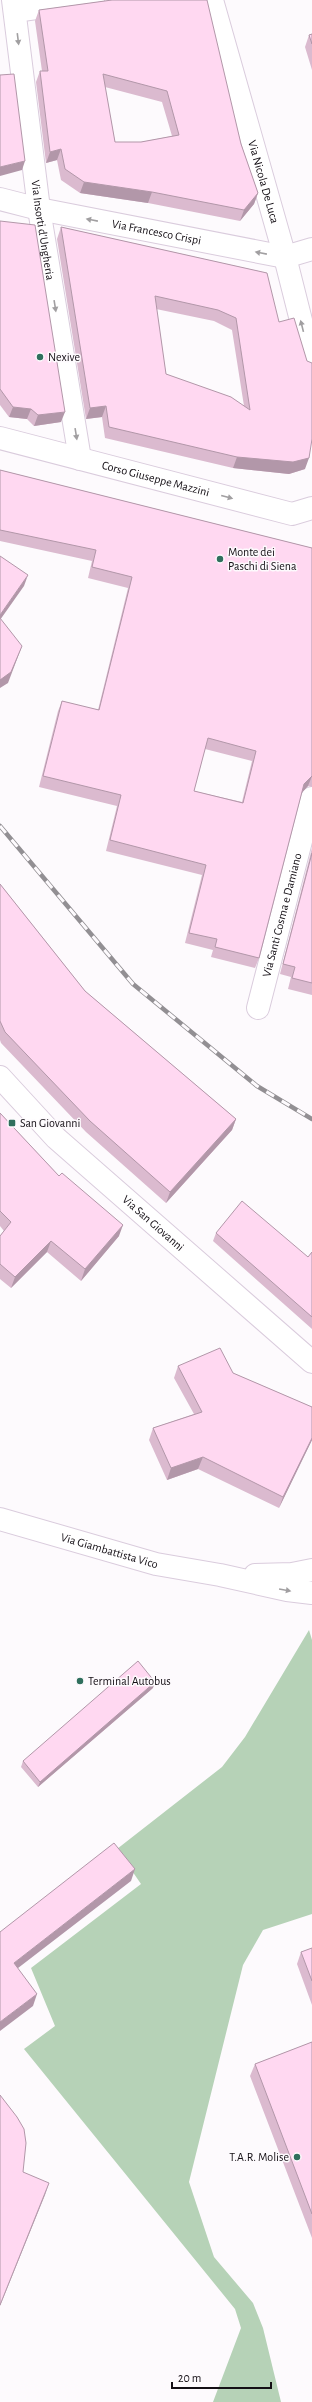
<svg xmlns="http://www.w3.org/2000/svg" width="312" height="2402" font-family="'Alegreya Sans',sans-serif">
<style>
.green{fill:#b6d2b7}
.lines{fill:none;stroke-linecap:round;stroke-linejoin:round}
.minor-casing{stroke:#daccdd;stroke-width:24}
.major-casing{stroke:#daccdd;stroke-width:24}
.minor{stroke:#fff;stroke-width:22}
.major{stroke:#fff;stroke-width:22}
.rail-casing{stroke:#928f93;stroke-width:4.5}
.rail{stroke:#fdfafd;stroke-width:3;stroke-dasharray:9;stroke-linecap:butt}
.wall{fill:#dbbacf;fill-rule:evenodd}
.shaded-wall{fill:#b297a9}
.building{fill:#ffd8f1;stroke:#b297a9;fill-rule:evenodd}
.oneway{fill:#a19fa1}
.poi-dot{fill:#2f6f5d;stroke:#fdfafd;stroke-width:1.5}
.labels{text-anchor:middle;dominant-baseline:central;stroke-width:3;stroke-linejoin:round;paint-order:stroke}
.street-label{font-size:12px;fill:#140f15;stroke:#fdfafd}
.poi-label{font-size:12px;fill:#140f15;stroke:#fdfafd;text-anchor:start}
</style>
<rect width="100%" height="100%" fill="#fdfafd"/>
<path class="green" d="M309,1630L312,1640V1914L263,1930L243,1965L189,2182L214,2257L253,2303L263,2328L281,2402H213L241,2328L235,2309L24,2049L55,2026L31,1968L141,1884L117,1849L222,1767L245,1737Z"/>
<g class="lines">
<g class="minor-casing">
<g id="minor">
<path id="s1" d="M13,0L39,209L80,459"/>
<path id="s2" d="M212,0L285,257L312,364"/>
<path d="M15,11L93,0"/>
<path id="s3" d="M0,199L39,209L285,257L312,249"/>
<path id="s4" d="M258,1008L312,798"/>
<path id="s5" d="M0,1519L156,1564L220,1575L287,1590L312,1593"/>
<path d="M255,1575L292,1574L312,1570"/>
</g>
</g>
<g class="major-casing">
<g id="major">
<path id="s6" d="M0,438L292,514L312,508"/>
<path id="s7" d="M0,1077L56,1138L312,1362"/>
</g>
</g>
<use href="#minor" class="minor"/>
<use href="#major" class="major"/>
<g class="rail-casing">
<path id="rail" d="M0,826L133,984L257,1086L312,1119"/>
</g>
<use href="#rail" class="rail"/>
</g>
<path class="wall" d="M112,0L241,144L258,193L254,204L240,221L148,203L80,193L61,180L57,160L46,163L36,82L40,71H42L35,21L39,10ZM105,87L162,102L172,136L141,142H115Z
M312,34V70L305,47L309,35Z
M0,222L61,422L34,426L27,419L9,417L0,405Z
M61,227L267,273L305,469L289,474L233,468L105,438L102,417L86,419L57,239ZM156,309L214,321L232,330L244,406L166,374Z
M0,470L312,548V787L308,786L301,793L259,958L255,968L211,957L213,950L185,943L202,875L106,851L117,806L39,787L58,711L62,701L98,710L128,588L88,578L92,561L0,541ZM205,749L252,761L242,802L194,791Z
M312,848V995L288,989L291,977L280,974Z
M0,884L85,991L236,1119L232,1130L166,1203L86,1132L1,1043L0,1040Z
M0,1113L59,1176L119,1236L81,1281L47,1252L11,1288L0,1279V1236L4,1231L0,1226Z
M216,1233L308,1257L312,1252V1329L213,1241Z
M178,1366L233,1373L312,1407V1440L279,1508L198,1469L167,1480L149,1440L153,1428L194,1414L174,1378Z
M153,1688L38,1787L21,1767L23,1761Z
M312,1948V2005L297,1964L301,1952Z
M312,2042V2238L250,2076L255,2064Z"/>
<path class="shaded-wall" d="M61,149L57,160L46,163L50,152Z
M25,161L22,170L0,176V167Z
M84,182L152,192L148,203L80,193Z
M258,193L254,204L240,221L244,210Z
M106,406L102,417L86,419L90,408Z
M13,407L31,409L27,419L9,417Z
M65,412L61,422L34,426L38,415Z
M237,457L309,458L305,469L289,474L233,468Z
M28,575L24,586L0,620V615Z
M22,646L8,683L0,688V680Z
M312,776L308,786L300,795L304,784Z
M236,1119L232,1130L166,1203L170,1192Z
M123,1225L119,1236L81,1281L85,1269Z
M51,1241L47,1252L11,1288L15,1277Z
M312,1438V1440L279,1508L283,1497Z
M203,1457L198,1469L167,1480L171,1468Z
M155,1682L153,1688L38,1787L40,1782Z
M135,1869L131,1881L9,1975L14,1963Z
M37,1994L33,2006L0,2031V2022Z
M49,2183L45,2195L0,2306V2305Z"/>
<path class="building" d="M112,0H207L241,144L258,193L244,210L152,192L84,182L65,169L61,149L50,152L40,71H48L39,10ZM103,74L167,91L179,135L141,142H115Z
M312,34V44L309,35Z
M14,74L25,161L0,167V75Z
M0,221L35,225L65,412L38,415L31,409L13,407L0,389Z
M61,227L267,273L279,322L294,318L307,361L312,363V439L309,458L293,462L237,457L109,427L106,406L90,408ZM155,296L218,310L236,318L250,410L231,397L166,374Z
M0,470L312,548V776L304,784L259,958L215,947L217,939L189,933L206,865L110,840L121,795L43,776L62,701L99,710L132,577L92,567L96,550L0,530ZM208,738L256,751L243,803L194,791Z
M0,556L28,575L0,615Z
M0,618L22,646L11,672L0,680Z
M312,853V983L292,978L295,967L283,964Z
M0,884L85,991L236,1119L170,1192L90,1121L5,1032L0,1021Z
M0,1113L59,1176L62,1173L123,1225L85,1269L51,1241L15,1277L0,1264V1236L11,1222L0,1211Z
M242,1201L308,1257L312,1252V1317L216,1233Z
M220,1348L233,1373L312,1407V1438L283,1497L203,1457L171,1468L153,1428L202,1412L178,1366Z
M138,1661L155,1682L40,1782L23,1761Z
M114,1843L135,1869L14,1963L37,1994L0,2022V1932Z
M312,1948V1981L301,1952Z
M312,2042V2214L255,2064Z
M0,2095L17,2117L24,2129L26,2143L23,2172L49,2183L0,2305Z"/>
<defs><path id="oneway-solid" d="M-6-.8H1V-3.2L6.5 0L1 3.2V.8H-6Z"/></defs>
<g class="oneway">
<use href="#oneway-solid" transform="translate(18 39) rotate(83)"/>
<use href="#oneway-solid" transform="translate(92 220) rotate(-169)"/>
<use href="#oneway-solid" transform="translate(261 253) rotate(-169)"/>
<use href="#oneway-solid" transform="translate(55 306) rotate(81)"/>
<use href="#oneway-solid" transform="translate(302 326) rotate(-104)"/>
<use href="#oneway-solid" transform="translate(76 434) rotate(81)"/>
<use href="#oneway-solid" transform="translate(227 497) rotate(15)"/>
<use href="#oneway-solid" transform="translate(285 1590) rotate(10)"/>
</g>
<g class="poi-dot">
<circle cx="40" cy="357" r="4"/>
<circle cx="220" cy="559" r="4"/>
<rect x="8" y="1119" width="8" height="8" rx="2"/>
<circle cx="80" cy="1681" r="4"/>
<circle cx="297" cy="2157" r="4"/>
</g>
<g class="labels">
<g class="street-label">
<text stroke="none"><textPath href="#s2" startOffset="189">Via Nicola De Luca</textPath></text>
<text stroke="none"><textPath href="#s1" startOffset="232">Via Insorti d'Ungheria</textPath></text>
<text stroke="none"><textPath href="#s3" startOffset="160">Via Francesco Crispi</textPath></text>
<text stroke="none"><textPath href="#s6" startOffset="161">Corso Giuseppe Mazzini</textPath></text>
<text stroke="none"><textPath href="#s4" startOffset="96">Via Santi Cosma e Damiano</textPath></text>
<text stroke="none"><textPath href="#s7" startOffset="212">Via San Giovanni</textPath></text>
<text stroke="none"><textPath href="#s5" startOffset="114">Via Giambattista Vico</textPath></text>
</g>
<g class="poi-label">
<text x="48" y="357">Nexive</text>
<text x="228" y="552">Monte dei<tspan x="228" dy="14">Paschi di Siena</tspan></text>
<text x="20" y="1123">San Giovanni</text>
<text x="88" y="1681">Terminal Autobus</text>
<text x="289" y="2157" text-anchor="end">T.A.R. Molise</text>
</g>
</g>
<path d="M172 2382v6h99v-6" fill="none" stroke="#140f15" stroke-width="2"/>
<text x="178" y="2382" font-size="12" fill="#140f15" stroke="#fdfafd" stroke-width="3" paint-order="stroke">20 m</text>
</svg>
